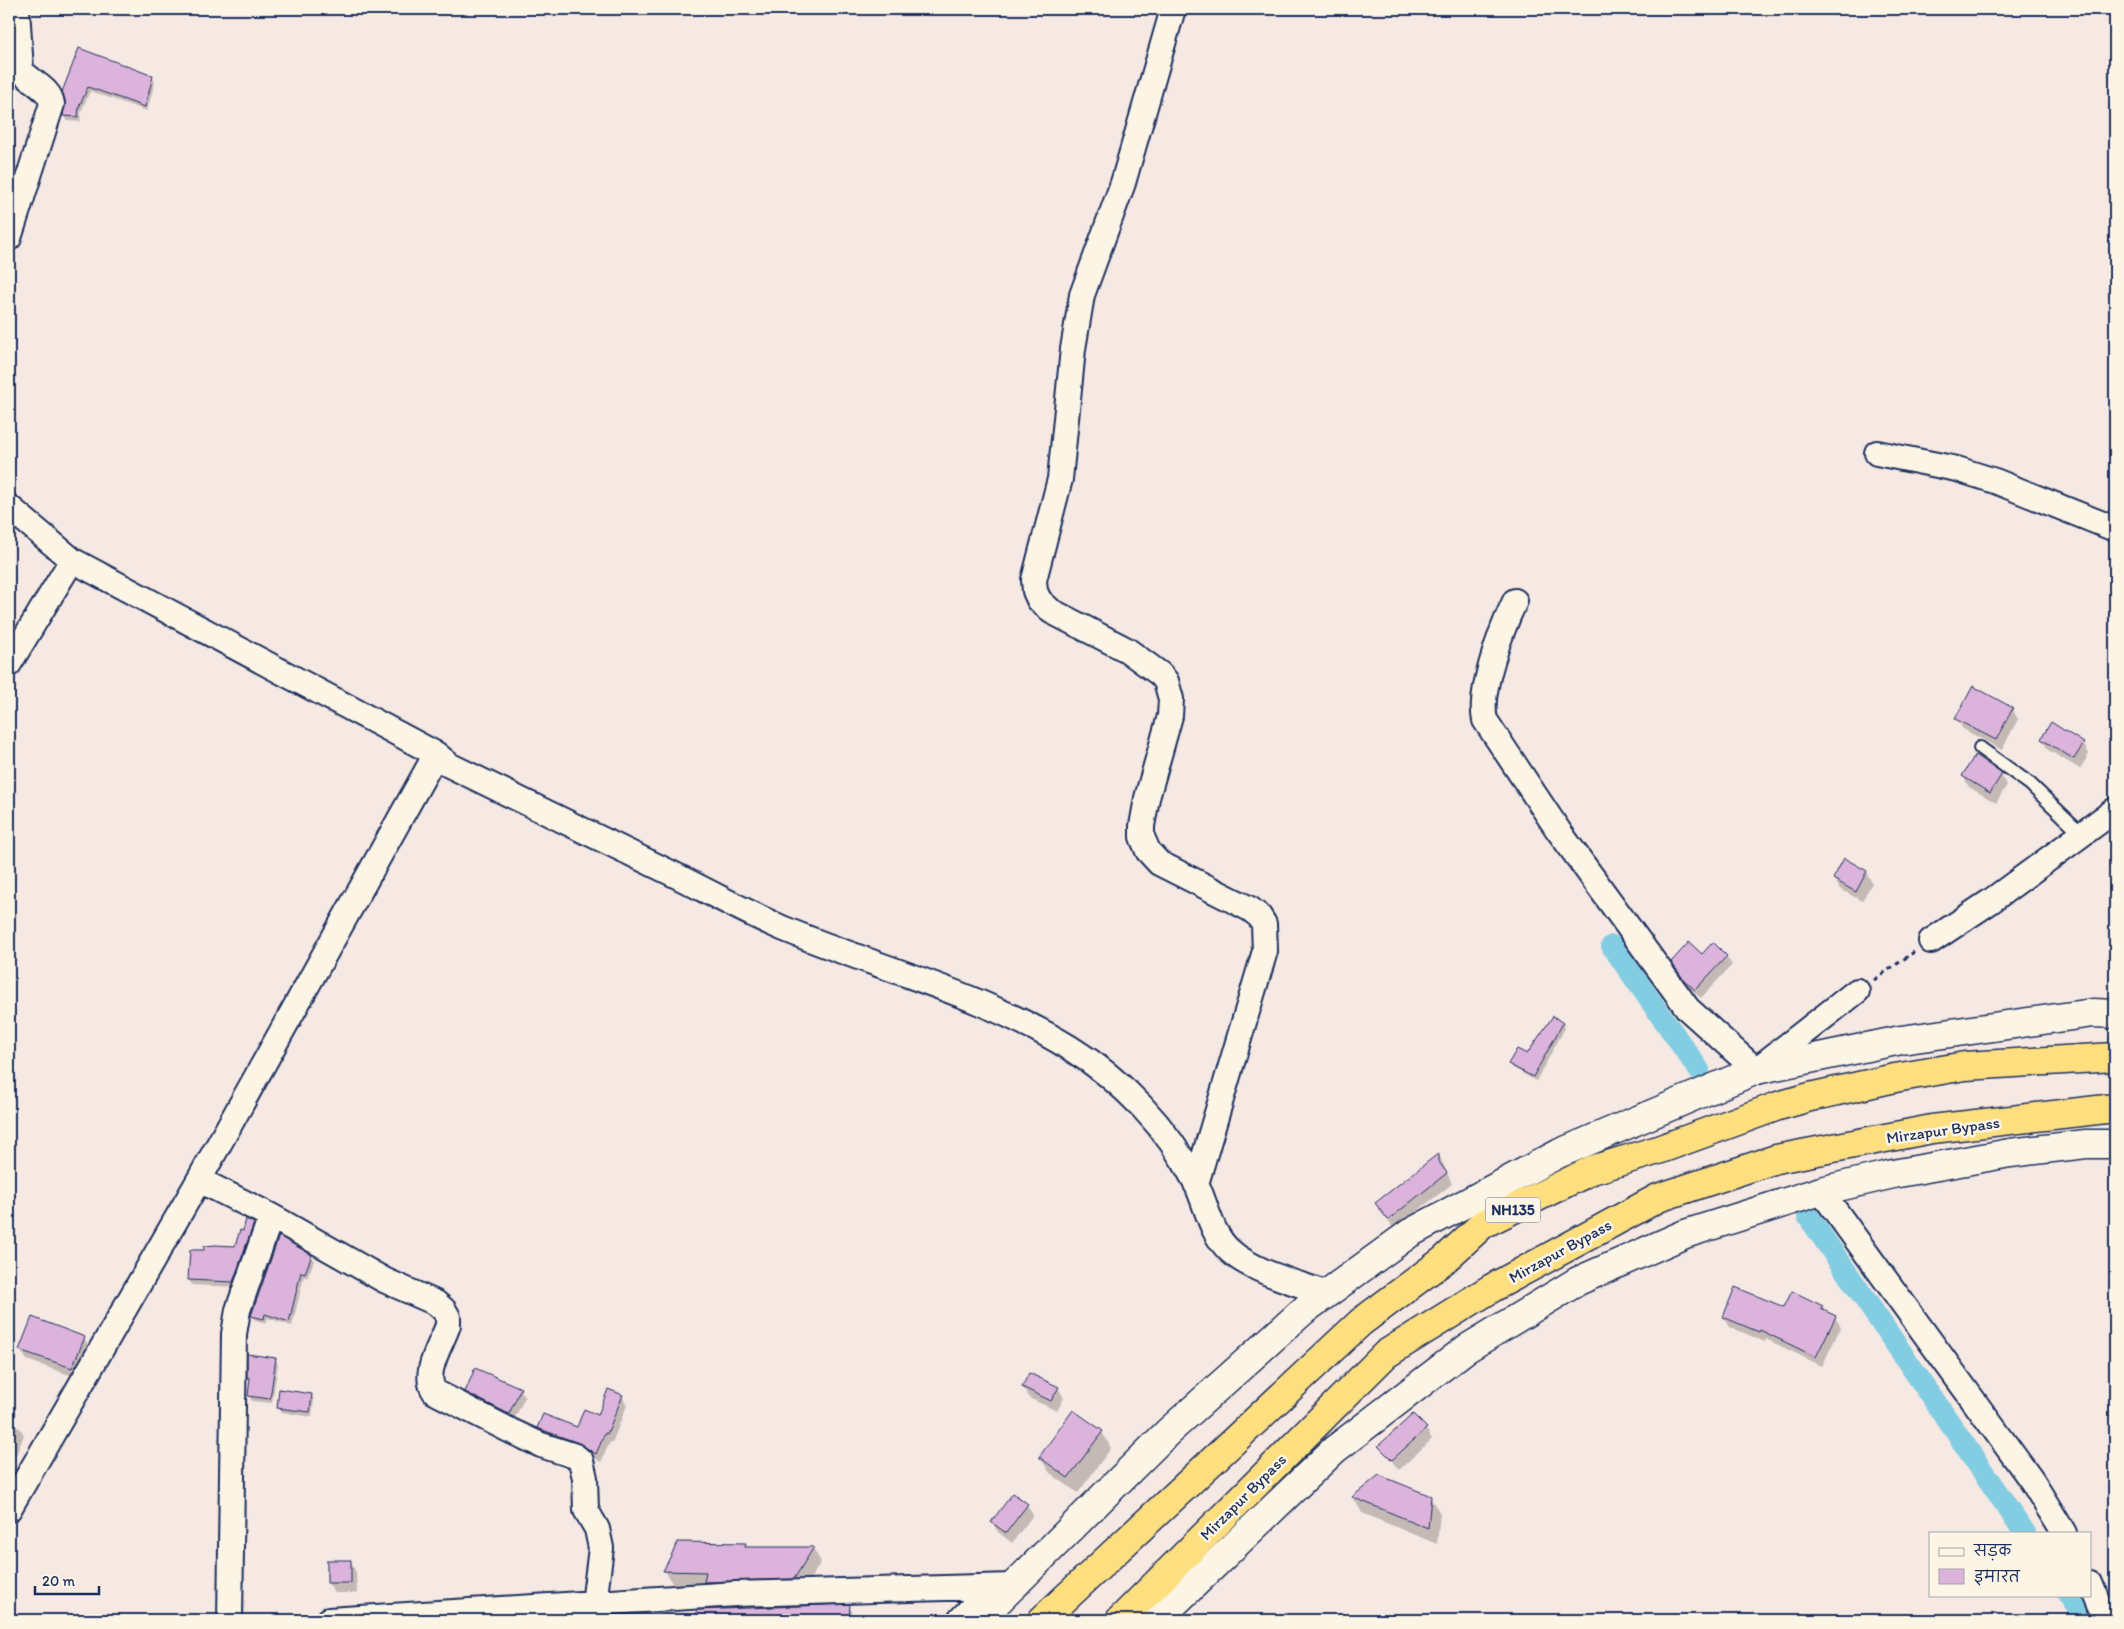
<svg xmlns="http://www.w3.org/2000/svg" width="2124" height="1629" font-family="Itim,'Playpen Sans Deva',sans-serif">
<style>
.shadow{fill:#0003}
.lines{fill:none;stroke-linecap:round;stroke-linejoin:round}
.canal{stroke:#83cde3;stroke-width:22}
.building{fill:#dcb3da;stroke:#1b2f5e}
.service-casing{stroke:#1b2f5e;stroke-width:16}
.minor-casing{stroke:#1b2f5e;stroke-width:28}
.tertiary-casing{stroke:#1b2f5e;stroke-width:31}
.trunk-casing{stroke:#1b2f5e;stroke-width:31}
.path{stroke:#1b2f5e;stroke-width:3;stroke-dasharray:5 4;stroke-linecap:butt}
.service{stroke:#fcf5e5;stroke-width:12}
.minor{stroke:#fcf5e5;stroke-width:24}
.tertiary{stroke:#fcf5e5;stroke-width:28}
.trunk{stroke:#fedf80;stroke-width:28}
.labels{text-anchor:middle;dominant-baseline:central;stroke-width:5;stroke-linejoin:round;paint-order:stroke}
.shield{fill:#fcf5e5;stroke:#5e6a86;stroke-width:1}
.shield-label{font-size:15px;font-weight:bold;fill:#1b2f5e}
.street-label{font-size:16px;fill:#1b2f5e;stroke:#fcf5e5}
</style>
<rect width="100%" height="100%" fill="#f6e8e3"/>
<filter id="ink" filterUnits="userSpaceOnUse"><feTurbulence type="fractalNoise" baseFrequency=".02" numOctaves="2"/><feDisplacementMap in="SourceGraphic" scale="10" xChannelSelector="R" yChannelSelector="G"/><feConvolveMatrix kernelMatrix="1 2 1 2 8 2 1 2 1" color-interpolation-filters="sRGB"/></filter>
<g filter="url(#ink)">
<path class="shadow" d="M79,49L152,77L155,82L147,111L90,91L81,112L80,122L67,121L64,116Z
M2012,709L2018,719L2002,750L1963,729L1957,719Z
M2042,739L2083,743L2089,754L2080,769L2048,750Z
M2001,775L2007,785L1996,803L1969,787L1963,776Z
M1866,872L1872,883L1862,901L1840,889L1834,879Z
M1702,956H1726L1732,965L1701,998L1690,989L1672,962Z
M1563,1024L1565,1028L1536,1081L1513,1068L1510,1064L1527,1056Z
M1439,1155L1452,1184L1394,1229L1376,1204Z
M253,1224L256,1229L236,1287L192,1285L189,1280L205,1252L236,1247Z
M311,1256L314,1261L307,1278L304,1276L292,1326L268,1318L266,1323L255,1320L252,1316Z
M1822,1307L1824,1312L1835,1317L1841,1327L1822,1366L1766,1339L1765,1342L1730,1327L1724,1317Z
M84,1338L90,1348L78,1378L27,1360L20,1350Z
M275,1359L278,1364L272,1403L252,1401L249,1396L251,1382L248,1377Z
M1023,1387L1058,1388L1064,1398L1057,1411L1029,1398Z
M520,1389L525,1397L513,1422L471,1400L466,1392Z
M311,1395L314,1400L312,1417L281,1412L278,1407Z
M622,1396L627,1405L612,1443L610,1442L601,1462L586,1452L544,1437L539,1428H578L598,1416Z
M9,1424L20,1428L24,1435L9,1473Z
M1426,1429L1432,1439L1399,1470L1380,1446Z
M1102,1432L1111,1448L1078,1493L1050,1473L1040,1457Z
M1353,1497H1430L1440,1513L1437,1544L1362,1513Z
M1027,1505L1033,1515L1012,1543L998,1532L992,1522Z
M745,1544L747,1548H813L821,1562L802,1592L673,1585L665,1571Z
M350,1561L356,1572L357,1593H335L328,1583Z
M849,1606L853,1613V1620H696L698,1611Z"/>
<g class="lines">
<path class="canal" d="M1612,946L1699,1070
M1808,1216L2025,1533
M2068,1595L2076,1607L2080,1620"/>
</g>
<path class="building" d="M79,48L153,76L145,107L88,87L79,107L78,117L63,116L65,101L62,92Z
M1973,686L2013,708L1996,740L1955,719Z
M2051,722L2084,743L2074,759L2041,739Z
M1975,755L2002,774L1990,793L1962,776Z
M1844,858L1867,871L1856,892L1833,879Z
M1689,942L1702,954L1713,942L1727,956L1695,990L1684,980L1671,962Z
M1553,1016L1563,1023L1533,1077L1508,1064L1517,1049L1527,1054Z
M1439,1153V1162L1447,1173L1388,1220L1375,1203Z
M246,1219L254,1223L233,1282L188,1280L190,1250H204V1246L215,1245L235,1246L240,1230L243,1231Z
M279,1236L312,1255L305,1273L301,1272L289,1322L265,1314L264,1319L251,1316Z
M1735,1287L1784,1307L1792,1291L1823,1306L1821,1309L1836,1316L1816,1357L1760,1330L1759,1332L1723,1317Z
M32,1317L85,1337L72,1368L19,1350Z
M247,1354L276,1358L270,1399L248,1396L250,1378H247Z
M475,1368L521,1388L509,1414L465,1392Z
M1029,1373L1059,1387L1051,1401L1022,1387Z
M279,1389L312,1394L310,1412L277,1408Z
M608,1389L623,1395L607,1434L605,1433L596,1454L579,1443L537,1428L543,1414L577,1427L584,1409L598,1415Z
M1073,1410L1103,1431L1068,1478L1039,1457Z
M1413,1414L1427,1428L1392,1460L1378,1446Z
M1379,1475L1431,1496L1428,1528L1352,1497Z
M1013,1493L1028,1504L1006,1533L991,1522Z
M678,1542L746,1543L745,1547H814L794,1579L704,1582L706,1572L663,1571Z
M327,1560H351V1583H327Z
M850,1604L849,1620H695L697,1610Z"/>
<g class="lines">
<g class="service-casing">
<path id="service" d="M1980,748L2030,784L2082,834"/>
</g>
<g class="minor-casing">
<path id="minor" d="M1173,9L1123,183L1082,295L1073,349L1060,479L1034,580L1035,591L1039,600L1051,611L1127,650L1160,674L1166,681L1171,699L1170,716L1147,798L1142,826V837L1148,851L1159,863L1250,909L1259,916L1264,924L1265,951L1196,1184
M9,238L52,104C50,88 30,82 21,70L17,9
M1877,453L1957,469L1995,481L2115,529
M9,507L72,560L436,754L449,765C524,801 598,838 673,874C709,892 745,912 782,928C875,967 985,995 1070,1048C1122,1080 1167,1127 1195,1181C1207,1205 1210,1233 1230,1251C1253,1272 1298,1283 1327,1294
M1515,601C1502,628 1478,692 1485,720L1558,830L1688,1009L1756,1070L1857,991
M9,664L72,560
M1931,941L1991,901L2115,810
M199,1180L271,1216L384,1280L436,1303L444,1310L448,1317V1325C442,1344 421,1374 435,1392L511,1431L541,1445L575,1456L581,1461L585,1478L586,1510L597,1529L601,1548L594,1604
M1821,1191L2032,1481L2064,1533
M9,1509L199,1180L436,754
M2090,1583L2105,1620
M230,1620L234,1334L238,1310L271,1216
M329,1620L736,1594L1013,1586
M960,1620L991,1587"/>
</g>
<g class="tertiary-casing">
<path id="tertiary" d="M979,1620L1168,1432L1303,1311L1410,1233L1560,1153L1756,1070L1901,1040L2093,1013L2115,1014
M1157,1620L1334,1450L1466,1349L1578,1281L1685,1234L1821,1191L1893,1174L2010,1153L2086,1144H2115"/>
</g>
<g class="trunk-casing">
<path id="trunk" d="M1042,1620L1361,1322L1444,1260L1483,1224L1592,1170L1658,1150L1778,1106L1810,1097L1895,1078L1965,1066L2115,1057
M1120,1620L1386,1354L1492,1288L1658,1198L1776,1159L1932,1129L2115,1108"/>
</g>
<path class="path" d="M1874,980L1914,952"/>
<use href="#service" class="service"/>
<use href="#minor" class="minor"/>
<use href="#tertiary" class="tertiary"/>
<use href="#trunk" class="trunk"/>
</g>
</g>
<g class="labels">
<rect class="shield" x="1485.5" y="1197.5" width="55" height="25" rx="4"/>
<g class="shield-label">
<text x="1513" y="1210">NH135</text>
</g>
<g class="street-label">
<text transform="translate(1943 1130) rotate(-8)">Mirzapur Bypass</text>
<text transform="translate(1560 1251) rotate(-29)">Mirzapur Bypass</text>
<text transform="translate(1243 1497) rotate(-45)">Mirzapur Bypass</text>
</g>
</g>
<rect width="2124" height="1629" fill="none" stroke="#fcf5e5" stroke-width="30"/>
<rect x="15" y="15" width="2094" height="1599" fill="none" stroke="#1b2f5e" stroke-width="2" filter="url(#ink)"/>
<rect x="1929" y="1532" width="162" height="65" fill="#fcf5e5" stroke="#a2a6af"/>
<rect x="1939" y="1548" width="25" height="8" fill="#fcf5e5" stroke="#a2a6af"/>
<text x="1974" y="1556" font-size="15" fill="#1b2f5e">सड़क</text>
<rect x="1939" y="1569" width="25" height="15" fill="#dcb3da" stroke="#a2a6af"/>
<text x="1974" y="1582" font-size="15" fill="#1b2f5e">इमारत</text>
<path d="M35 1586v8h64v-8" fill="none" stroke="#1b2f5e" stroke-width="2.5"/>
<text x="42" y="1586" font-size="15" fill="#1b2f5e" stroke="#fcf5e5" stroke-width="4" paint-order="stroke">20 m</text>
</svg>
